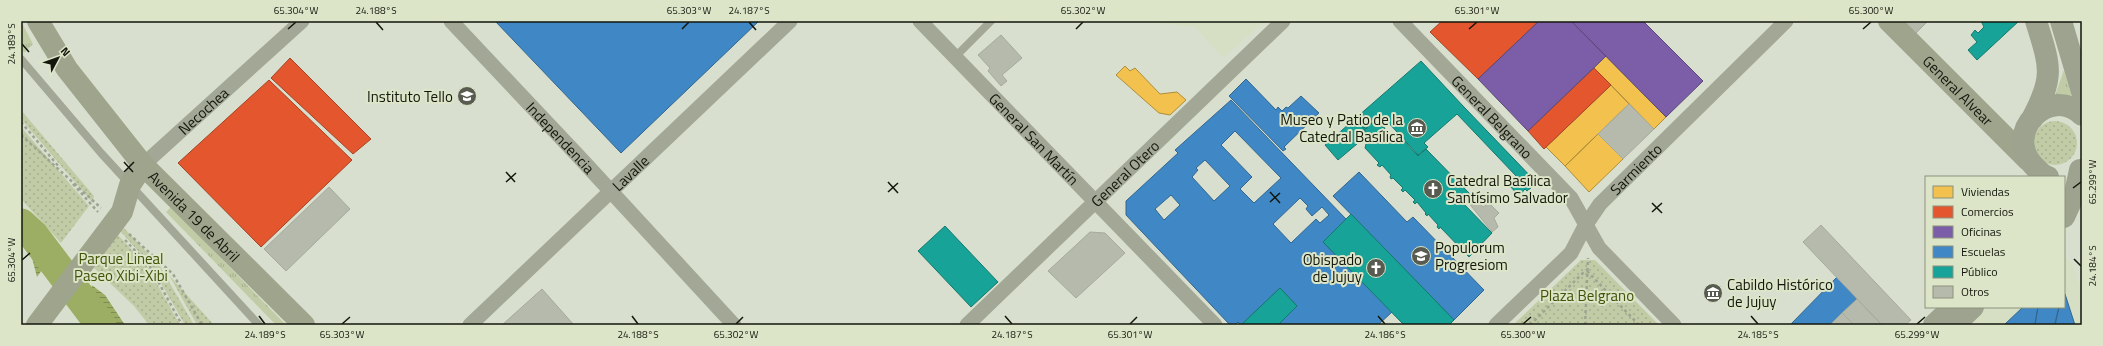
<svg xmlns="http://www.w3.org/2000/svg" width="2103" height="346" font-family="'Titillium Web',sans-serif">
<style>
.built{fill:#d6dfc3}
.grass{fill:url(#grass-tufts)}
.park{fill:url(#park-dots)}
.water{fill:url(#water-rules)}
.pier{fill:#d9dfce}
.homes{fill:#f2c14e;stroke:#af8e3a}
.shops{fill:#e4572e;stroke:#a54424}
.offices{fill:#7b5ea7;stroke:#5c4878}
.schools{fill:#3f88c5;stroke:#32668e;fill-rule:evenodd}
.public{fill:#17a398;stroke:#16796e}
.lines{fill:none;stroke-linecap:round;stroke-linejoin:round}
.river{stroke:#9cae64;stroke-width:31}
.building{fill:#b6baad;stroke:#a5aa9d}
.path{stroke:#9ea392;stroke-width:2.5;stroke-dasharray:3 3;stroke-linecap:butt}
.lane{stroke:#a2a895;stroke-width:8}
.street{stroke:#a2a895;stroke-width:15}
.secondary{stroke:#9fa58d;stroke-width:22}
.primary{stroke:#9da38e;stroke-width:22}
.ticks{fill:none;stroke:#13160c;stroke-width:1.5}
.labels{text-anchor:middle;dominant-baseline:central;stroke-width:4;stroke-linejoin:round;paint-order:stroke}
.street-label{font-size:15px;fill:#13160c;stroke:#dce5c8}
.poi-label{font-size:15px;fill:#13160c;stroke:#dce5c8;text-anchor:end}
.park-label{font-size:15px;fill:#435208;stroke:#dce5c8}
.neatline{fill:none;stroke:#13160c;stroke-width:1.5}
.ticks-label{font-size:10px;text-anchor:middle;fill:#13160c}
</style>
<defs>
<pattern id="grass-tufts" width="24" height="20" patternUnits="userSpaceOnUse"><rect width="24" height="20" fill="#c1cca6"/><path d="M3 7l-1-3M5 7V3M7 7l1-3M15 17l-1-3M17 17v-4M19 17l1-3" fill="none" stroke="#a5ae8e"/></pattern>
<pattern id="park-dots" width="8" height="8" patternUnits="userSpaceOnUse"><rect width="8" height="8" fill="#c1cca6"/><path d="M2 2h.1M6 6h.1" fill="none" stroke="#a5ae8e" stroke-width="1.8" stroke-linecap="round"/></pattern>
<pattern id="water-rules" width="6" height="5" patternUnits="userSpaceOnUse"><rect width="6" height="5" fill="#9cae64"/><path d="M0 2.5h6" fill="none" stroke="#7e8d51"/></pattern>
</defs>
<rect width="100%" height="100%" fill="#d9dfce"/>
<path class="built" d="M1158,21H1265L1223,58L1195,27L1160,23Z
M2064,255L2074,266L2082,293V325H1969L1987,307H2064Z"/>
<path class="grass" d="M21,21L33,44L24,53L21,46Z
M2064,70L2073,101L2054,98Z
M171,207L286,325H276L166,212Z"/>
<path class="park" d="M21,110L94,196L92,202L21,119Z
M2033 143a22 22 0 1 1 44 0a22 22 0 1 1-44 0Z
M21,127L89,206L61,243L21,199Z
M123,227L160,266L194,325H185L150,264L120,231Z
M118,235L147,266L180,325H149L134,306L94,268Z
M1581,260H1595L1659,325H1513Z
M169,275L214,325H197Z"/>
<path class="water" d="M21,215L57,249L37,277L31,254L21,238Z
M85,280L105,295L125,325H94L75,304Z"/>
<path class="pier" d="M86,278L94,283L77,308L67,304Z"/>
<path class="homes" d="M1606,56L1666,117L1654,129L1594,68Z
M1125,66L1130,71L1135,68L1160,94L1177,92L1186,100L1170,115L1159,113L1116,75Z
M1611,85L1629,104L1565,166L1546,147Z
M1598,134L1623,159L1589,192L1565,166Z"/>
<path class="shops" d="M1442,21H1539L1478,79L1430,32Z
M290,58L371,139L353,154L271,78Z
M1594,68L1611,85L1544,149L1528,131Z
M269,80L352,160L261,247L178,163Z"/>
<path class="offices" d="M1539,21H1571L1606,56L1528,131L1478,79Z
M1571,21H1643L1703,81L1666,117Z"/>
<path class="schools" d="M495,21H759L621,153Z
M1246,79L1276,110L1278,107L1282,111L1286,107L1288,108L1301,96L1319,113L1284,147L1286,149L1283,151L1229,96Z
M1231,100L1346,219L1323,242L1392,312L1378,325H1278L1297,306L1280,288L1241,325L1238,322L1235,325H1230L1126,215V201L1178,153L1175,150ZM1235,131L1281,178L1254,203L1240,189L1252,177L1221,145ZM1205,160L1230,186L1214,201L1192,177L1198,170L1196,168ZM1171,195L1180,205L1164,220L1155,209ZM1300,198L1308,206L1306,209L1312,216L1322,207L1329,215L1320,223L1316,219L1291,243L1273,224Z
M1359,172L1407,222L1413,217L1484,290L1454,320L1333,196Z
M1837,277L1857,299L1830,325H1790Z
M2065,294L2075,325H2056L2055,323L2059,307H2064Z
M2023,307H2038L2035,323L2033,325H2004Z
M2038,307H2059L2055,325H2035Z"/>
<path class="public" d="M1981,21H2019L1977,60L1968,50L1977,42L1971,35L1975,30L1978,33L1984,27Z
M1421,61L1464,107L1537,183L1527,191L1525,189L1519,196L1509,185L1517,177L1457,114L1424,143L1428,147L1418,155L1386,120L1380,127L1376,121V123L1371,124L1368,122L1370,124L1366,129L1363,126V128L1365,130L1364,138L1338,160L1325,145Z
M1369,121L1371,124L1378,122V125L1385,128L1384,130L1388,133L1389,132V135L1397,144L1402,139L1418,156L1426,149L1470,194L1462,202L1492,233L1469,257L1440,227L1439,229L1437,227L1438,225L1428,214L1427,216L1425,214L1426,213L1417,202L1415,204L1413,202L1415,200L1405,190L1403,192L1401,190L1403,188L1393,178L1391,179L1390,177L1391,175L1382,165L1380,167L1377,165L1379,163L1365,148L1366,144L1369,142L1367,138H1364L1365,130L1363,128V126L1366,129L1370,124L1368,122Z
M1351,214L1429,294L1454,320L1449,325H1404L1323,242Z
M945,226L998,282L971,307L918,251Z
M1280,288L1297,306L1278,325H1241Z"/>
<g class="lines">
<path class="river" d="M21,224L34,236L101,325"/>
</g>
<path class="building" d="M1901,21H1928L1914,35Z
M1001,35L1022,58L1002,75L1007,81L1001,86L988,71L990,68L978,55Z
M1629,104L1654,129L1623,159L1598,134Z
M329,187L350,209L286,271L264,249Z
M1474,197L1483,207L1489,203L1499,213L1494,218L1498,227L1492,232L1468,202Z
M1821,225L1911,320L1905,325H1882L1803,242Z
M1090,232L1105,233L1125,253L1076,298L1048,271Z
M542,289L574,325H502Z
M1857,299L1882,325H1854L1842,313Z
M1842,313L1854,325H1830Z"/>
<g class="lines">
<path class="path" d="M21,122L60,168
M21,135L101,208
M73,184L98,212
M129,234L173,274L202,325
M125,240L149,265L182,325
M1587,271L1639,325
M1530,325L1586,270
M1585,325L1588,258"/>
<path class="lane" d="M955,57L991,21
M21,59L101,153L259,325"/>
<g class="street">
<path id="s1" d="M451,21L582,160L734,325"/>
<path id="s2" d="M920,21L1215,325"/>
<path id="s3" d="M1400,21L1571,198L1599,248L1674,325"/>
<path id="s4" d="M143,165L302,21"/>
<path id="s5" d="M470,325L790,21"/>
<path id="s6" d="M967,325L1283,21"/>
<path id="s7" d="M1496,325L1571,253L1585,226L1600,204L1786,21"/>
</g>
<g class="secondary">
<path id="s8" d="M38,21L67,69L143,165L304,325"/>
<path id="s9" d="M1889,21L2027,159"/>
<path d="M37,325L122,212L130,185L143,165"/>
</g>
<path class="primary" d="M2061,21L2082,92
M2032,119C2055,76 2050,66 2036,21
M2048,177C2042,175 2038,170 2033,165C2003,133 2049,84 2082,115
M2064,217L2075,193L2080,170
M1934,325L1953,307
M1954,325L1973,307"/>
</g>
<path class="ticks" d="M376,22L383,30M749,22L756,30M288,29L296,22M682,29L689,22M1076,29L1083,22M1469,29L1477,22M1863,29L1871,22M22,44L29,52M124,162L133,172M124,172L134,162M506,172L515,182M506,182L516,173M888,182L898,193M2073,188L2081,182M888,192L898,183M1270,192L1280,203M1270,202L1280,193M1652,203L1662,213M1652,212L1662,203M2074,259L2081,266M22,260L30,253M259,316L265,324M632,316L638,324M1005,316L1012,324M1378,316L1385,324M1751,316L1758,324M342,324L350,317M736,324L743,317M1130,324L1137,317M1523,324L1531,317M1917,324L1925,317"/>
<defs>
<g id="university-disc" transform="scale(1)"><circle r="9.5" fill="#585c50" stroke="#dce5c8"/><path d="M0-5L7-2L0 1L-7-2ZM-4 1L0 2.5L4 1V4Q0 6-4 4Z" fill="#fff"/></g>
<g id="museum-disc" transform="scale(1)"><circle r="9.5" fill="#585c50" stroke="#dce5c8"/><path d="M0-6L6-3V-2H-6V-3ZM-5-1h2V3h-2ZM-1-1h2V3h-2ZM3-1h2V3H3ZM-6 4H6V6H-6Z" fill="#fff"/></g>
<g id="church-disc" transform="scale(1)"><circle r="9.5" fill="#585c50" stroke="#dce5c8"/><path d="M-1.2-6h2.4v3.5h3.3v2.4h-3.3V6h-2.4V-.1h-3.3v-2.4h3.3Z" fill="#fff"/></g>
</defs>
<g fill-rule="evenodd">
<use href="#university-disc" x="467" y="96"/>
<use href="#museum-disc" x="1417" y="128"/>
<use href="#church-disc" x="1433" y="189"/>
<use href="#university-disc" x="1421" y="256"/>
<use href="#church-disc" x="1376" y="268"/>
<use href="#museum-disc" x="1713" y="293"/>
</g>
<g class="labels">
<g class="street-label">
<text stroke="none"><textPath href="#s9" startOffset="98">General Alvear</textPath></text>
<text stroke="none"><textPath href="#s4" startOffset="81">Necochea</textPath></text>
<text stroke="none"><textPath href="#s3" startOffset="133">General Belgrano</textPath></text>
<text stroke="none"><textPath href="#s1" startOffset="160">Independencia</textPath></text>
<text stroke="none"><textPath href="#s2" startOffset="164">General San Martín</textPath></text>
<text stroke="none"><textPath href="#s7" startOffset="211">Sarmiento</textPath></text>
<text stroke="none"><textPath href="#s5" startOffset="221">Lavalle</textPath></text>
<text stroke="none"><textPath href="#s6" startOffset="219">General Otero</textPath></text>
<text stroke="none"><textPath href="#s8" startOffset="251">Avenida 19 de Abril</textPath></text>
</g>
<g class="poi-label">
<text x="453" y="96">Instituto Tello</text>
<text x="1403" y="119">Museo y Patio de la<tspan x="1403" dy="17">Catedral Basílica</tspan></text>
<text x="1447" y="180" text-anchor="start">Catedral Basílica<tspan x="1447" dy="17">Santísimo Salvador</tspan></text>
<text x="1435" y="247" text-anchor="start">Populorum<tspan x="1435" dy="17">Progresiom</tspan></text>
<text x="1362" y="259">Obispado<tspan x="1362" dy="17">de Jujuy</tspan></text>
<text x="1727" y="284" text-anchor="start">Cabildo Histórico<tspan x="1727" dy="17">de Jujuy</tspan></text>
</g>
<g class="park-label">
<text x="121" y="258">Parque Lineal<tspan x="121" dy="17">Paseo Xibi-Xibi</tspan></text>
<text x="1587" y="295">Plaza Belgrano</text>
</g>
</g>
<rect width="2103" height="346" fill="none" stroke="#dce5c8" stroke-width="44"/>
<rect x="1925" y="176" width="140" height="132" fill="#dce5c8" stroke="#8c927d"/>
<rect x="1933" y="186" width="20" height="12" fill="#f2c14e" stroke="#8c927d"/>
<text x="1961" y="196" font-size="12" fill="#13160c">Viviendas</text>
<rect x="1933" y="206" width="20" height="12" fill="#e4572e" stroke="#8c927d"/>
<text x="1961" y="216" font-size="12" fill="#13160c">Comercios</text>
<rect x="1933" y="226" width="20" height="12" fill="#7b5ea7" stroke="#8c927d"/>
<text x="1961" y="236" font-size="12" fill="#13160c">Oficinas</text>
<rect x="1933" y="246" width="20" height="12" fill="#3f88c5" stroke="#8c927d"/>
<text x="1961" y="256" font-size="12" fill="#13160c">Escuelas</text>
<rect x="1933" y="266" width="20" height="12" fill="#17a398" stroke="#8c927d"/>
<text x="1961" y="276" font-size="12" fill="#13160c">Público</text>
<rect x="1933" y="286" width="20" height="12" fill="#b6baad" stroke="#8c927d"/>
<text x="1961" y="296" font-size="12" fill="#13160c">Otros</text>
<g transform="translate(58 58) rotate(49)" stroke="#dce5c8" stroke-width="3" paint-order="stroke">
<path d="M0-3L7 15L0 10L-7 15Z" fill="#13160c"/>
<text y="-6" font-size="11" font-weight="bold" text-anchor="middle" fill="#13160c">N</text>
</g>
<rect x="22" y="22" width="2059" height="302" class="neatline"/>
<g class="ticks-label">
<text x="296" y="14">65.304°W</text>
<text x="376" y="14">24.188°S</text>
<text x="689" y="14">65.303°W</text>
<text x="749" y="14">24.187°S</text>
<text x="1083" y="14">65.302°W</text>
<text x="1477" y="14">65.301°W</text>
<text x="1871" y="14">65.300°W</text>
<text transform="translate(11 44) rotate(-90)" y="4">24.189°S</text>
<text transform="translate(2092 182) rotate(-90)" y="4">65.299°W</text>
<text transform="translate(11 260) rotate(-90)" y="4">65.304°W</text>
<text transform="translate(2092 266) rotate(-90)" y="4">24.184°S</text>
<text x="265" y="338">24.189°S</text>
<text x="342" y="338">65.303°W</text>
<text x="638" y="338">24.188°S</text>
<text x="736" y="338">65.302°W</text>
<text x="1012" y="338">24.187°S</text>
<text x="1130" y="338">65.301°W</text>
<text x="1385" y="338">24.186°S</text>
<text x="1523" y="338">65.300°W</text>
<text x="1758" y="338">24.185°S</text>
<text x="1917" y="338">65.299°W</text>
</g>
</svg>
